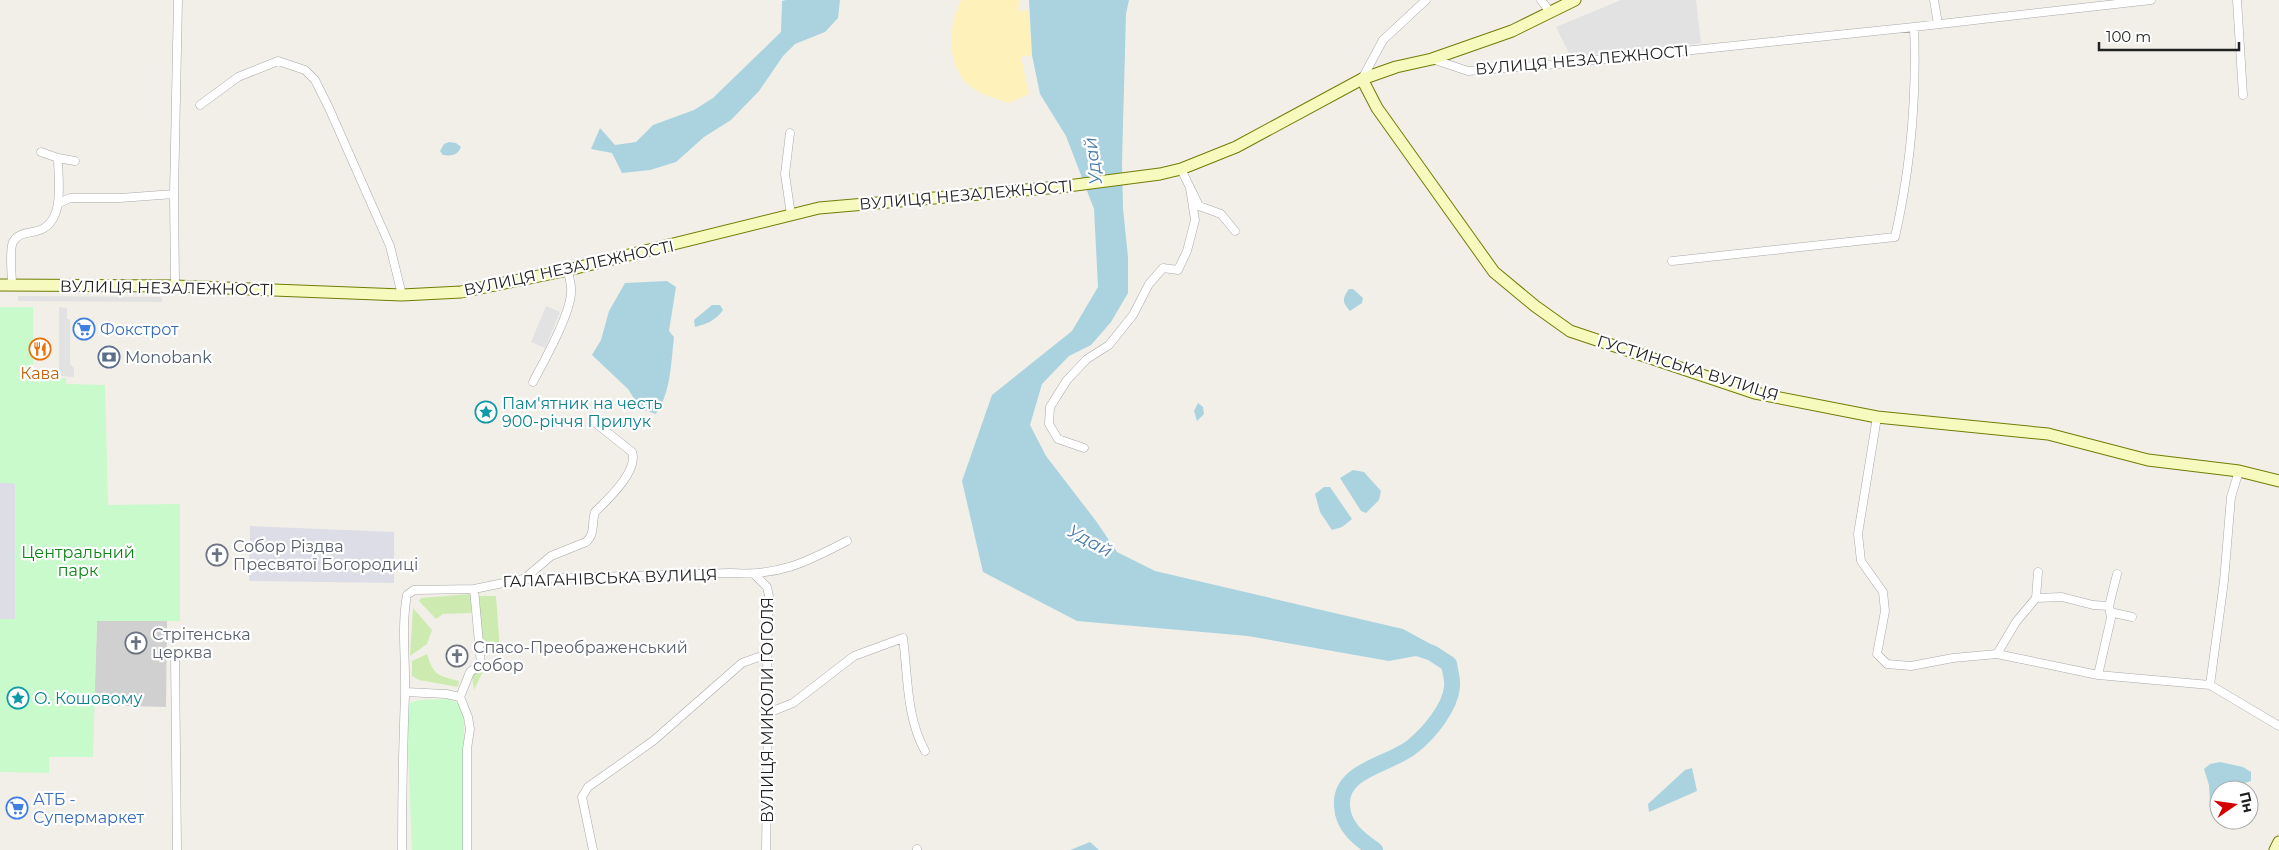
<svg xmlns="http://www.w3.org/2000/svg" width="2279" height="850" font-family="Montserrat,sans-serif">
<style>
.religious{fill:#d0d0d0}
.grass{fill:#cdebb0}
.sand{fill:#fff1ba}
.park{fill:#c8facc}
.parking{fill:#e2e2e2}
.plaza{fill:#dddde8}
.water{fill:#aad3df}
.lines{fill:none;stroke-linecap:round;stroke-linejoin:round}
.river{stroke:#aad3df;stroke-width:16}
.street-casing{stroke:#a9a9a9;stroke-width:9}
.secondary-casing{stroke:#707d05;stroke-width:13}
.street{stroke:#fff;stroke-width:8}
.secondary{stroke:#f7fabf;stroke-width:11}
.labels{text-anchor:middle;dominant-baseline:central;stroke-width:4.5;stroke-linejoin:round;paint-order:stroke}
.street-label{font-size:16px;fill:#222;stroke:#fff}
.shop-label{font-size:16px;fill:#366cbe;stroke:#fff;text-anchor:start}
.service-label{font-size:16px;fill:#4e5e75;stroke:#fff;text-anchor:start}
.food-label{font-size:16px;fill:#c56008;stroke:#fff}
.culture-label{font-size:16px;fill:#0d838f;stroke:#fff;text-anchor:start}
.worship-label{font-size:16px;fill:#5b616d;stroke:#fff;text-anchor:start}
.park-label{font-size:16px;fill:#0c8416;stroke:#fff}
.water-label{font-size:18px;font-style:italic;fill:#4a7aab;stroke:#fff}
</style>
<rect width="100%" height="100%" fill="#f2efe9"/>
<path class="religious" d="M97,621H167L166,707L94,705Z"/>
<path class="grass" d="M471,594V613L443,614L436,619L419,601L421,598Z
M479,596H496L500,651L482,654Z
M413,608L432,630L427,644L410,656Z
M427,654C434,676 437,675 459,681L458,687L419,680L412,676V661Z
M485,667L474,690L472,676L481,668Z"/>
<path class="sand" d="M961,0H1019L1018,12L1028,9L1032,55L1021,57L1029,94L1009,103C993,98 972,92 962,78C946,54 950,24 961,0Z"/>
<path class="park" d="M0,307H33V379L66,378V384L105,385L108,505L180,504V621H97L93,757H49V773L0,772V619H15V485L13,483H0Z
M451,699L460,705L464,714L463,850H412L407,724L410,703L420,700Z"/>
<path class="parking" d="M1621,0H1696L1701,43L1571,57L1556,27Z
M18,296L162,297V302L18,301Z
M546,306L560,312L545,348L531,342Z
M59,307L67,308V319H70V364L74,368V377L59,376Z"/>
<path class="plaza" d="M0,483H13L15,485V619H0Z
M250,526L394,532V583L249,581Z"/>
<path class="water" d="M786,0H840L838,18L825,32L795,44L783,56L759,91L731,120L704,137L676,162L650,170L622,173L612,153L591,149L600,128L615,145L636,142L653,125L694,110L713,98L781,32L782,1Z
M1029,0H1129L1126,14L1122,162L1123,208L1128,257V293L1111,322L1091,345L1069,356L1042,384L1030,425L1046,456L1096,521L1117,552L1155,571L1403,629L1436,647L1432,653L1389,661L1248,636L1077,621L983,572L962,481L992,395L1072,331L1098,287L1094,209L1066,136L1040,94L1032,55Z
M449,142L456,143L461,147C457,156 451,156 443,155L440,151L444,144Z
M667,281L676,287L669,331L674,337C671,363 671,392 656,414L641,409L628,389L592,355L601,340L609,311L625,283Z
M1349,289H1353L1363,298L1362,303L1350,311C1342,302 1342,299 1349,289Z
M712,305H720L723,310C716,320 707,324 695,327L694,320Z
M1198,403L1203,407L1204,414L1197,421L1194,411Z
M1353,470L1364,472L1381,491L1379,500L1366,513L1361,511L1340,478Z
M1324,487H1330L1352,519L1342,527L1332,530L1320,512L1315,494Z
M2220,762L2243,767L2251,772V781L2239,785L2236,790H2219V805L2210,803L2209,785L2204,769L2210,764Z
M1692,768L1697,791L1649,812L1648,804L1685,770Z
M1090,842L1099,850H1070Z"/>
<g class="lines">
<path class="river" d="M1375,850C1359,839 1343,827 1342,806C1339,769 1391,765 1413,746C1429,733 1450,708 1452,687C1453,680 1450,671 1449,664L1432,653L1411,646"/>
<g class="street-casing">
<path id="street" d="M1541,0L1550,12
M1934,0L1938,24
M2237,0L2243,95
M1432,59L1468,71L1558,64L1914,27L2151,0
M1362,79L1383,40L1426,0
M200,105L238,77L278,61L305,70L315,80L329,108L390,246L402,295
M790,133L785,174L791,215
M41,152L58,158L75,161
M1181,169L1199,206L1221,214L1235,231
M59,203L70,198H120L174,194
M1672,261L1895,237C1911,166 1917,100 1914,27
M12,285C12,275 9,250 13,242C18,233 28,233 37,231C66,223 58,181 58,158
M175,286L174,194L178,0
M533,382C544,361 570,315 571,293C572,286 569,278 568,270
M1877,417L1858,534L1861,561L1883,592L1885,611L1877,654L1887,664L1911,666L1953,658L1997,654L2098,675L2210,685L2279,726
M1084,448L1058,439L1049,424L1050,407L1067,380L1087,359L1109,345L1133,315L1149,284L1163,268L1178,270L1187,251L1195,220L1190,188
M755,575L767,587L769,596L767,654L768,713L766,850
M524,579L551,556L586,542C596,533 591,524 595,512C607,500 639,471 632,452L593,421
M2036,598L2062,597L2093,605L2109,606
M2110,612L2132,617
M175,654L177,850
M1997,654L2016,622L2036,598L2038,572
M2098,675L2111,618L2109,606L2117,574
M2210,685L2224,581L2231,497L2239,471
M405,692L446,694L460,697L468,717L470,729L467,749V850
M460,697L470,672L481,664L474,589
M768,713L793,703L854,656L903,638C908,675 906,717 925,751
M917,849V850
M402,850C402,798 403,746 405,694C406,660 401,627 407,595L414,590L474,589L523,579L731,573C779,576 805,563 847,541
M593,850L582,797L588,787L653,741L742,663L767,654"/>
</g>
<g class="secondary-casing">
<path id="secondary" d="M1362,79L1377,108L1494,272L1535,306L1570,331L1755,393L1877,417L2048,434L2148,460L2239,471L2279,481
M0,285L175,286L402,295L461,292L568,270L819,208L1060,187L1160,174L1181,169L1236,147L1362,79L1396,67L1432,59L1512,31L1575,0
M2275,850L2279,842"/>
</g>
<use href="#street" class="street"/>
<use href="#secondary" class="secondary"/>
</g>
<defs>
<g id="supermarket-ring" transform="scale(1.125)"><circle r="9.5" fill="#fff" stroke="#3f7fe0" stroke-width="1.5"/><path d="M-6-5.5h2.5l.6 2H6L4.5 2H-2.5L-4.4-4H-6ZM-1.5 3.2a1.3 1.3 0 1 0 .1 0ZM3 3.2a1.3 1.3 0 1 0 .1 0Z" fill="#3f7fe0"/></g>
<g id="restaurant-ring" transform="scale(1.125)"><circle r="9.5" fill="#fff" stroke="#e8710a" stroke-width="1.5"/><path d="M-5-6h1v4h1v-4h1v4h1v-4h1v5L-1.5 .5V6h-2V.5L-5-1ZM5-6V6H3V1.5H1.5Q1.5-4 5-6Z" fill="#e8710a"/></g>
<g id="bank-ring" transform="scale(1.125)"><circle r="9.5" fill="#fff" stroke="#5c6f8a" stroke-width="1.5"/><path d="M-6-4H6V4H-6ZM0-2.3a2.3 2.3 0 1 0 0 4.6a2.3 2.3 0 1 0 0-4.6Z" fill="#5c6f8a"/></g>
<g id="sight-ring" transform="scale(1.125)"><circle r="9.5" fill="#fff" stroke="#0f9aa8" stroke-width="1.5"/><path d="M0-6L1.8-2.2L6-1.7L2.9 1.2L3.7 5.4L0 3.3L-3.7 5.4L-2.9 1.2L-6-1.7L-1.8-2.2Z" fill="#0f9aa8"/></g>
<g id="church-ring" transform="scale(1.125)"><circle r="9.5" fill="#fff" stroke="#6b7280" stroke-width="1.5"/><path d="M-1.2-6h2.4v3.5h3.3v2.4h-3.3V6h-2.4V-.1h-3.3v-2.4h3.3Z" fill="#6b7280"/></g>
</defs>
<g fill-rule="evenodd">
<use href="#supermarket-ring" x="84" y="329"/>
<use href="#restaurant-ring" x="40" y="349"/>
<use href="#bank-ring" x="109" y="357"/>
<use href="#sight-ring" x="486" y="412"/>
<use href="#church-ring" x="217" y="555"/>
<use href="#church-ring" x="136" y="643"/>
<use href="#church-ring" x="457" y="656"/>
<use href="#sight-ring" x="18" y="698"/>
<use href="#supermarket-ring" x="17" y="808"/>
</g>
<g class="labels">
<g class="street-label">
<text transform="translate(1582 60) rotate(-5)">ВУЛИЦЯ НЕЗАЛЕЖНОСТІ</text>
<text transform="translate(966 195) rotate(-5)">ВУЛИЦЯ НЕЗАЛЕЖНОСТІ</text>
<text transform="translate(569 268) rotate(-12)">ВУЛИЦЯ НЕЗАЛЕЖНОСТІ</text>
<text transform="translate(167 288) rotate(1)">ВУЛИЦЯ НЕЗАЛЕЖНОСТІ</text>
<text transform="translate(1688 368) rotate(17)">ГУСТИНСЬКА ВУЛИЦЯ</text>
<text transform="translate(610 578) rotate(-2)">ГАЛАГАНІВСЬКА ВУЛИЦЯ</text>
<text transform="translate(767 710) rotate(-90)">ВУЛИЦЯ МИКОЛИ ГОГОЛЯ</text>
</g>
<g class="shop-label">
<text x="100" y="329">Фокстрот</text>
<text x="33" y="799">АТБ -<tspan x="33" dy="18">Супермаркет</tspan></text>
</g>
<g class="service-label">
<text x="125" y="357">Monobank</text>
</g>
<g class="food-label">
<text x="40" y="373">Кава</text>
</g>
<g class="culture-label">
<text x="502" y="403">Пам'ятник на честь<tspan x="502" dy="18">900-річчя Прилук</tspan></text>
<text x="34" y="698">О. Кошовому</text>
</g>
<g class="worship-label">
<text x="233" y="546">Собор Різдва<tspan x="233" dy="18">Пресвятої Богородиці</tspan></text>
<text x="152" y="634">Стрітенська<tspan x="152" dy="18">церква</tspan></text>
<text x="473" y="647">Спасо-Преображенський<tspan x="473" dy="18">собор</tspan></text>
</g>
<g class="park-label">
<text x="78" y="552">Центральний<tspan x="78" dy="18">парк</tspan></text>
</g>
<g class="water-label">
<text transform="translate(1093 161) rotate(-97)">Удай</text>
<text transform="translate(1090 541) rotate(29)">Удай</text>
</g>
</g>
<g transform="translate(2234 805) rotate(77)"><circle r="24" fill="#ffffff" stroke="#a7a7a7"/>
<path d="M0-4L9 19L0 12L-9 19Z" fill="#d40000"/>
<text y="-8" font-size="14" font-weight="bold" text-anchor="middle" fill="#222222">Пн</text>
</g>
<path d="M2099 42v8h140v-8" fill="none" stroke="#222222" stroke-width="2.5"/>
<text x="2106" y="42" font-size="15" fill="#222222" stroke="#ffffff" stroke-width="4" paint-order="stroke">100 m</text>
</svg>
